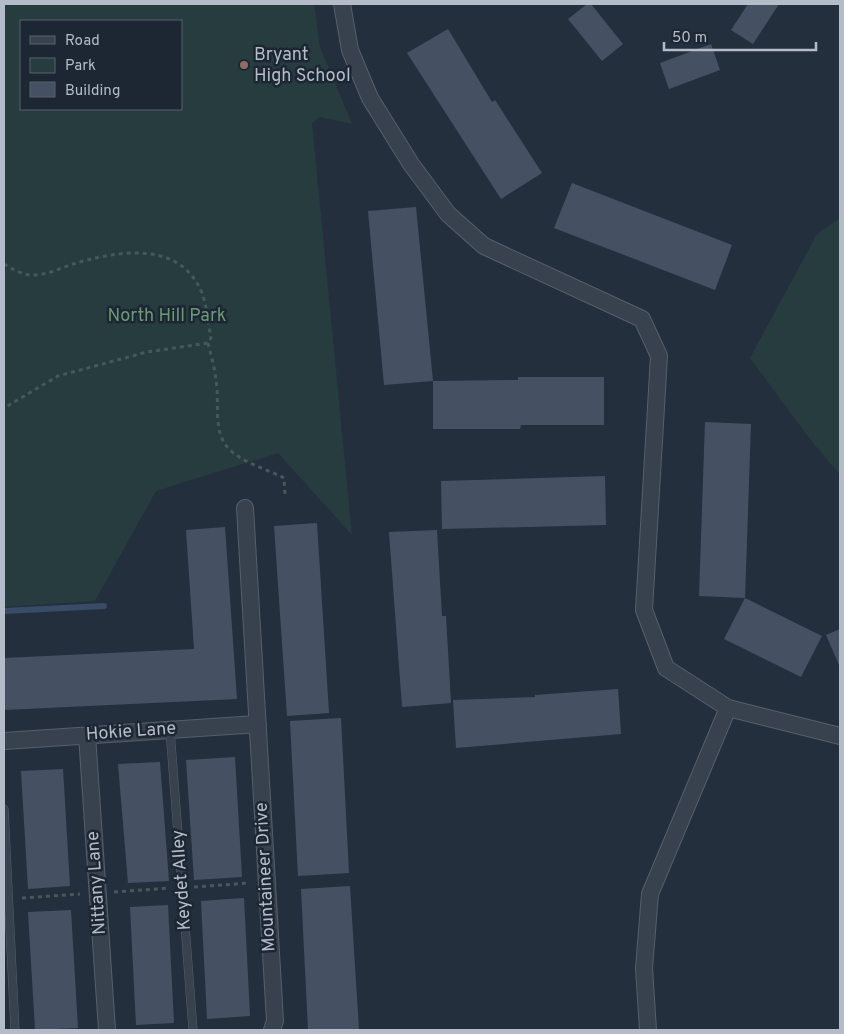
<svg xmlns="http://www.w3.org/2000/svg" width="844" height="1034" font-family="Overpass,sans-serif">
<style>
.green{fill:#263c3f;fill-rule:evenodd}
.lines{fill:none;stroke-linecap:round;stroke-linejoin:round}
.stream{stroke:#394c67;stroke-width:6}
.building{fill:#455162}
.lane-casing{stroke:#565f6c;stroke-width:9}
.street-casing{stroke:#565f6c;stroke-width:18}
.path{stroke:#44595c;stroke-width:3;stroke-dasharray:4 4;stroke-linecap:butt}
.lane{stroke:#38414e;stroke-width:8}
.street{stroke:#38414e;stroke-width:16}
.education-dot{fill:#8d6e63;stroke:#1d2633;stroke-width:2}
.labels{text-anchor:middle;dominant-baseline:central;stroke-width:5;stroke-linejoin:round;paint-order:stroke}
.poi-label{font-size:18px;fill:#b4bcc9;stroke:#1d2633;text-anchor:start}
.park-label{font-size:18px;fill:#6b9a76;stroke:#1d2633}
.street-label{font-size:18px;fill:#b4bcc9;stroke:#1d2633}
</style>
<rect width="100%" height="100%" fill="#242f3e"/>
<path class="green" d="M4,4H314L320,47L352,124L320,117L312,123L352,535L278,453L156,491L95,601L4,607ZM21,21H181V109H21Z
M840,218V475L809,438L750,358L817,234Z"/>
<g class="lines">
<path class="stream" d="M4,611L104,606"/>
</g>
<path class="building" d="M587,4H591L623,44L602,61L568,19Z
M748,4H779L753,44L731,30Z
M448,29L492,102L495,100L542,173L501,199L407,53Z
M711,44L720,70L669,89L660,63Z
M572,183L732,245L715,290L554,228Z
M416,207L433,381L384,385L368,211Z
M518,377H604V425H521L520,429H433V381L518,380Z
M705,422L751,424L745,598L699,596Z
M605,476L606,525L442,529L441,481Z
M317,523L329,713L287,716L274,526Z
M225,527L237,699L4,710V658L194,649L186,530Z
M437,530L442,616H446L451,703L402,707L389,532Z
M745,598L822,636L801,677L724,639Z
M840,629V667L826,635Z
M618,689L621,734L456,748L453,700L535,697V695Z
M341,718L349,873L298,876L290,721Z
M235,757L242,877L194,880L186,760Z
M160,762L169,881L128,883L118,764Z
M63,769L70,886L28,889L21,771Z
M350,886L359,1030H308L301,889Z
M244,898L250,1016L207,1019L201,901Z
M168,905L174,1023L136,1025L130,907Z
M71,910L78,1028L35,1030L28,912Z"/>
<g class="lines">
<g class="lane-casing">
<path id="lane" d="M170,730L193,1030
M4,809L15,1030"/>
</g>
<g class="street-casing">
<path id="street" d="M342,4L350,50L370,98L411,164L448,214L484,246L642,319L659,356L644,610L666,668L728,708L840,736
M245,508L275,1021L272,1030
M87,735L107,1030
M4,741L258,724
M648,1030L644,968L650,894L728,708"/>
</g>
<path class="path" d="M4,264C14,270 24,276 36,275C49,274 61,268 73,264C116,251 180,239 202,293C207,306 208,323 211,338L208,343L147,352L58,376L4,408
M208,343C211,356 215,368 216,381C220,403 212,431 229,449C243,463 267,469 284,478L285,495
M194,887L250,883
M114,892L170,888
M22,898L80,894"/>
<use href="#lane" class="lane"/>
<use href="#street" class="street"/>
</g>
<circle class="education-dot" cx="244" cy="65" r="5"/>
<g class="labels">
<g class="poi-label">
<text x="254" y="55">Bryant<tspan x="254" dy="21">High School</tspan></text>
</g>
<g class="park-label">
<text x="167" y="316">North Hill Park</text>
</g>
<g class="street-label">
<text transform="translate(131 732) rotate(-4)">Hokie Lane</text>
<text transform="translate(266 877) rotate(-93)">Mountaineer Drive</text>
<text transform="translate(182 880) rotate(-94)">Keydet Alley</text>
<text transform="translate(97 883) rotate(-94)">Nittany Lane</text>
</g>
</g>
<rect width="844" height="1034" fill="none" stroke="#b4bcc9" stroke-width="10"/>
<rect x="20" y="20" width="162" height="90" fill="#1d2633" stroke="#59626f"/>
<rect x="30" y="36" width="25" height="8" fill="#38414e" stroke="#59626f"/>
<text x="65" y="45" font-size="15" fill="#b4bcc9">Road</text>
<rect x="30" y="58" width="25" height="15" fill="#263c3f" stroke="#59626f"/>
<text x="65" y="70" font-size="15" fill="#b4bcc9">Park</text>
<rect x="30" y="82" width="25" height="15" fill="#455162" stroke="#59626f"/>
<text x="65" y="95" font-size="15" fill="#b4bcc9">Building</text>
<path d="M664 42v8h152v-8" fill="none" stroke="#b4bcc9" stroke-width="2.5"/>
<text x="672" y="42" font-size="15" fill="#b4bcc9" stroke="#1d2633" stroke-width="4" paint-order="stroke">50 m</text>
</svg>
